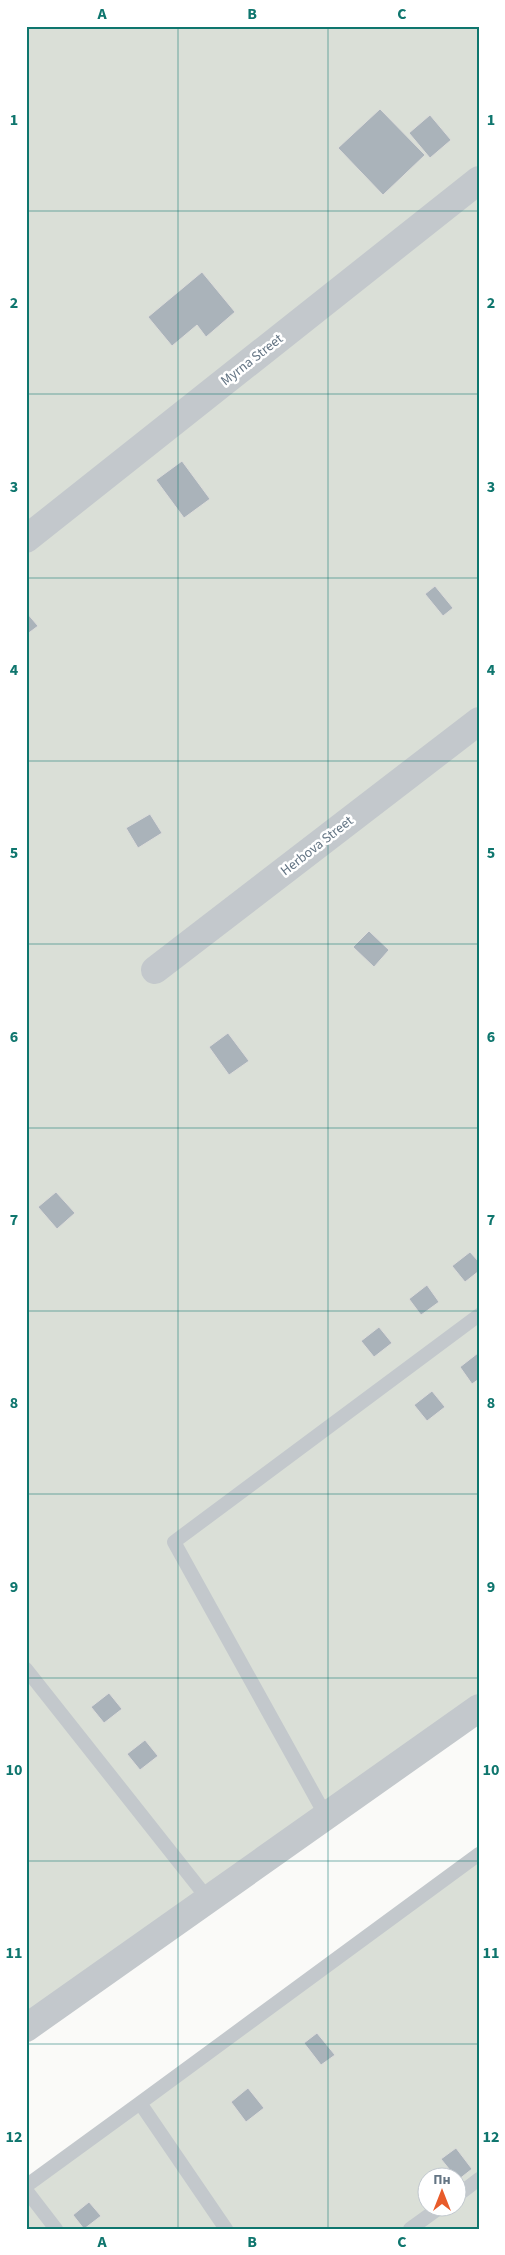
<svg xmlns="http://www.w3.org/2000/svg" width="505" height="2255" font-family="'Source Sans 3',sans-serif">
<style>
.green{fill:#dadfd7;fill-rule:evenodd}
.building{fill:#aab3ba;stroke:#dcdcda}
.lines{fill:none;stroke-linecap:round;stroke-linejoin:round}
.service{stroke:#c3c8cc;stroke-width:14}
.minor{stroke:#c3c8cc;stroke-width:28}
.grid{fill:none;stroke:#0f766e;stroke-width:1;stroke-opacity:0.55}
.labels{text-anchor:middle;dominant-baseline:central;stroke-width:5;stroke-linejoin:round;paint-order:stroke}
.street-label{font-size:14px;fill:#647584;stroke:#fff}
.neatline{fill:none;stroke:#0f766e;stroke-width:2}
.grid-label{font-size:16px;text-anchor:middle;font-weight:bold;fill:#0f766e}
</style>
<rect width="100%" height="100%" fill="#fafaf8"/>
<path class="green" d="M26,26H479V1708L26,2028Z
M479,1854V2229H26V2186ZM428,2178H458V2208H428Z"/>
<path class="building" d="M380,109L425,155L383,195L338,148Z
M430,115L451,140L430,158L409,133Z
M202,272L235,312L206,337L197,325L172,346L148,317Z
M182,461L210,499L184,518L156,480Z
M435,586L453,608L443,616L425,594Z
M26,612L38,626L26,635Z
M150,814L162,833L138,848L126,828Z
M369,931L389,950L374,967L353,947Z
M228,1033L249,1061L229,1075L209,1047Z
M56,1192L75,1213L57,1229L38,1207Z
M470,1252L479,1262V1271L465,1282L452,1266Z
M427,1285L439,1302L421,1315L409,1299Z
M379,1327L392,1343L374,1357L361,1341Z
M478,1353L479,1379L472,1384L460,1367Z
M432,1391L445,1407L427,1421L414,1405Z
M109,1693L122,1709L104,1723L91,1707Z
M145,1740L158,1756L140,1770L127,1754Z
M317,2033L335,2055L321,2065L304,2043Z
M248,2088L264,2108L246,2122L231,2102Z
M456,2148L472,2169L458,2180L441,2159Z
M89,2202L101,2216L84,2229L73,2215Z"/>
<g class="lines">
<path class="service" d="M26,1669L208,1899
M326,1816L174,1542L479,1315
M140,2103L479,1854
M26,2186L140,2103L226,2229
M26,2190L56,2229
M458,2195L479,2179
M410,2229L439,2208"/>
<path class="minor" d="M26,539L479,180
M155,970L479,721
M26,2028L479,1708"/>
</g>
<path class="grid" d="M178,26V2229M328,26V2229M26,211H479M26,394H479M26,578H479M26,761H479M26,944H479M26,1128H479M26,1311H479M26,1494H479M26,1678H479M26,1861H479M26,2044H479"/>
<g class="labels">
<g class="street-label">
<text transform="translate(252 360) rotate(-38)">Myrna Street</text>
<text transform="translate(317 846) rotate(-38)">Herbova Street</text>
</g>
</g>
<rect width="505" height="2255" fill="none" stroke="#ffffff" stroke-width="55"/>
<g transform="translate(442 2192)"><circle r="24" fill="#ffffff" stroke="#c1c8ce"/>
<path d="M0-4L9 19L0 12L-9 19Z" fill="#e85b2a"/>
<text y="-8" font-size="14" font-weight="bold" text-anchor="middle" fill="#647584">Пн</text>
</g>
<rect x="28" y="28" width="450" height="2200" class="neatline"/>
<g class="grid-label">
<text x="102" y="19">A</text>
<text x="252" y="19">B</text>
<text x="402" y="19">C</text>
<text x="14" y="125">1</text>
<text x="491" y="125">1</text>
<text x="14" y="308">2</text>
<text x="491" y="308">2</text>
<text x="14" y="492">3</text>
<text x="491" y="492">3</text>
<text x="14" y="675">4</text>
<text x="491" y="675">4</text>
<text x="14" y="858">5</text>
<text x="491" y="858">5</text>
<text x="14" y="1042">6</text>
<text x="491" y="1042">6</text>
<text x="14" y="1225">7</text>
<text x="491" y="1225">7</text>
<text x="14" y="1408">8</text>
<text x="491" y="1408">8</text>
<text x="14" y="1592">9</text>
<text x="491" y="1592">9</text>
<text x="14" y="1775">10</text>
<text x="491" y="1775">10</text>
<text x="14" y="1958">11</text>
<text x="491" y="1958">11</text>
<text x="14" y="2142">12</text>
<text x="491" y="2142">12</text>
<text x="102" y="2247">A</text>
<text x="252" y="2247">B</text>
<text x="402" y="2247">C</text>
</g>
</svg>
